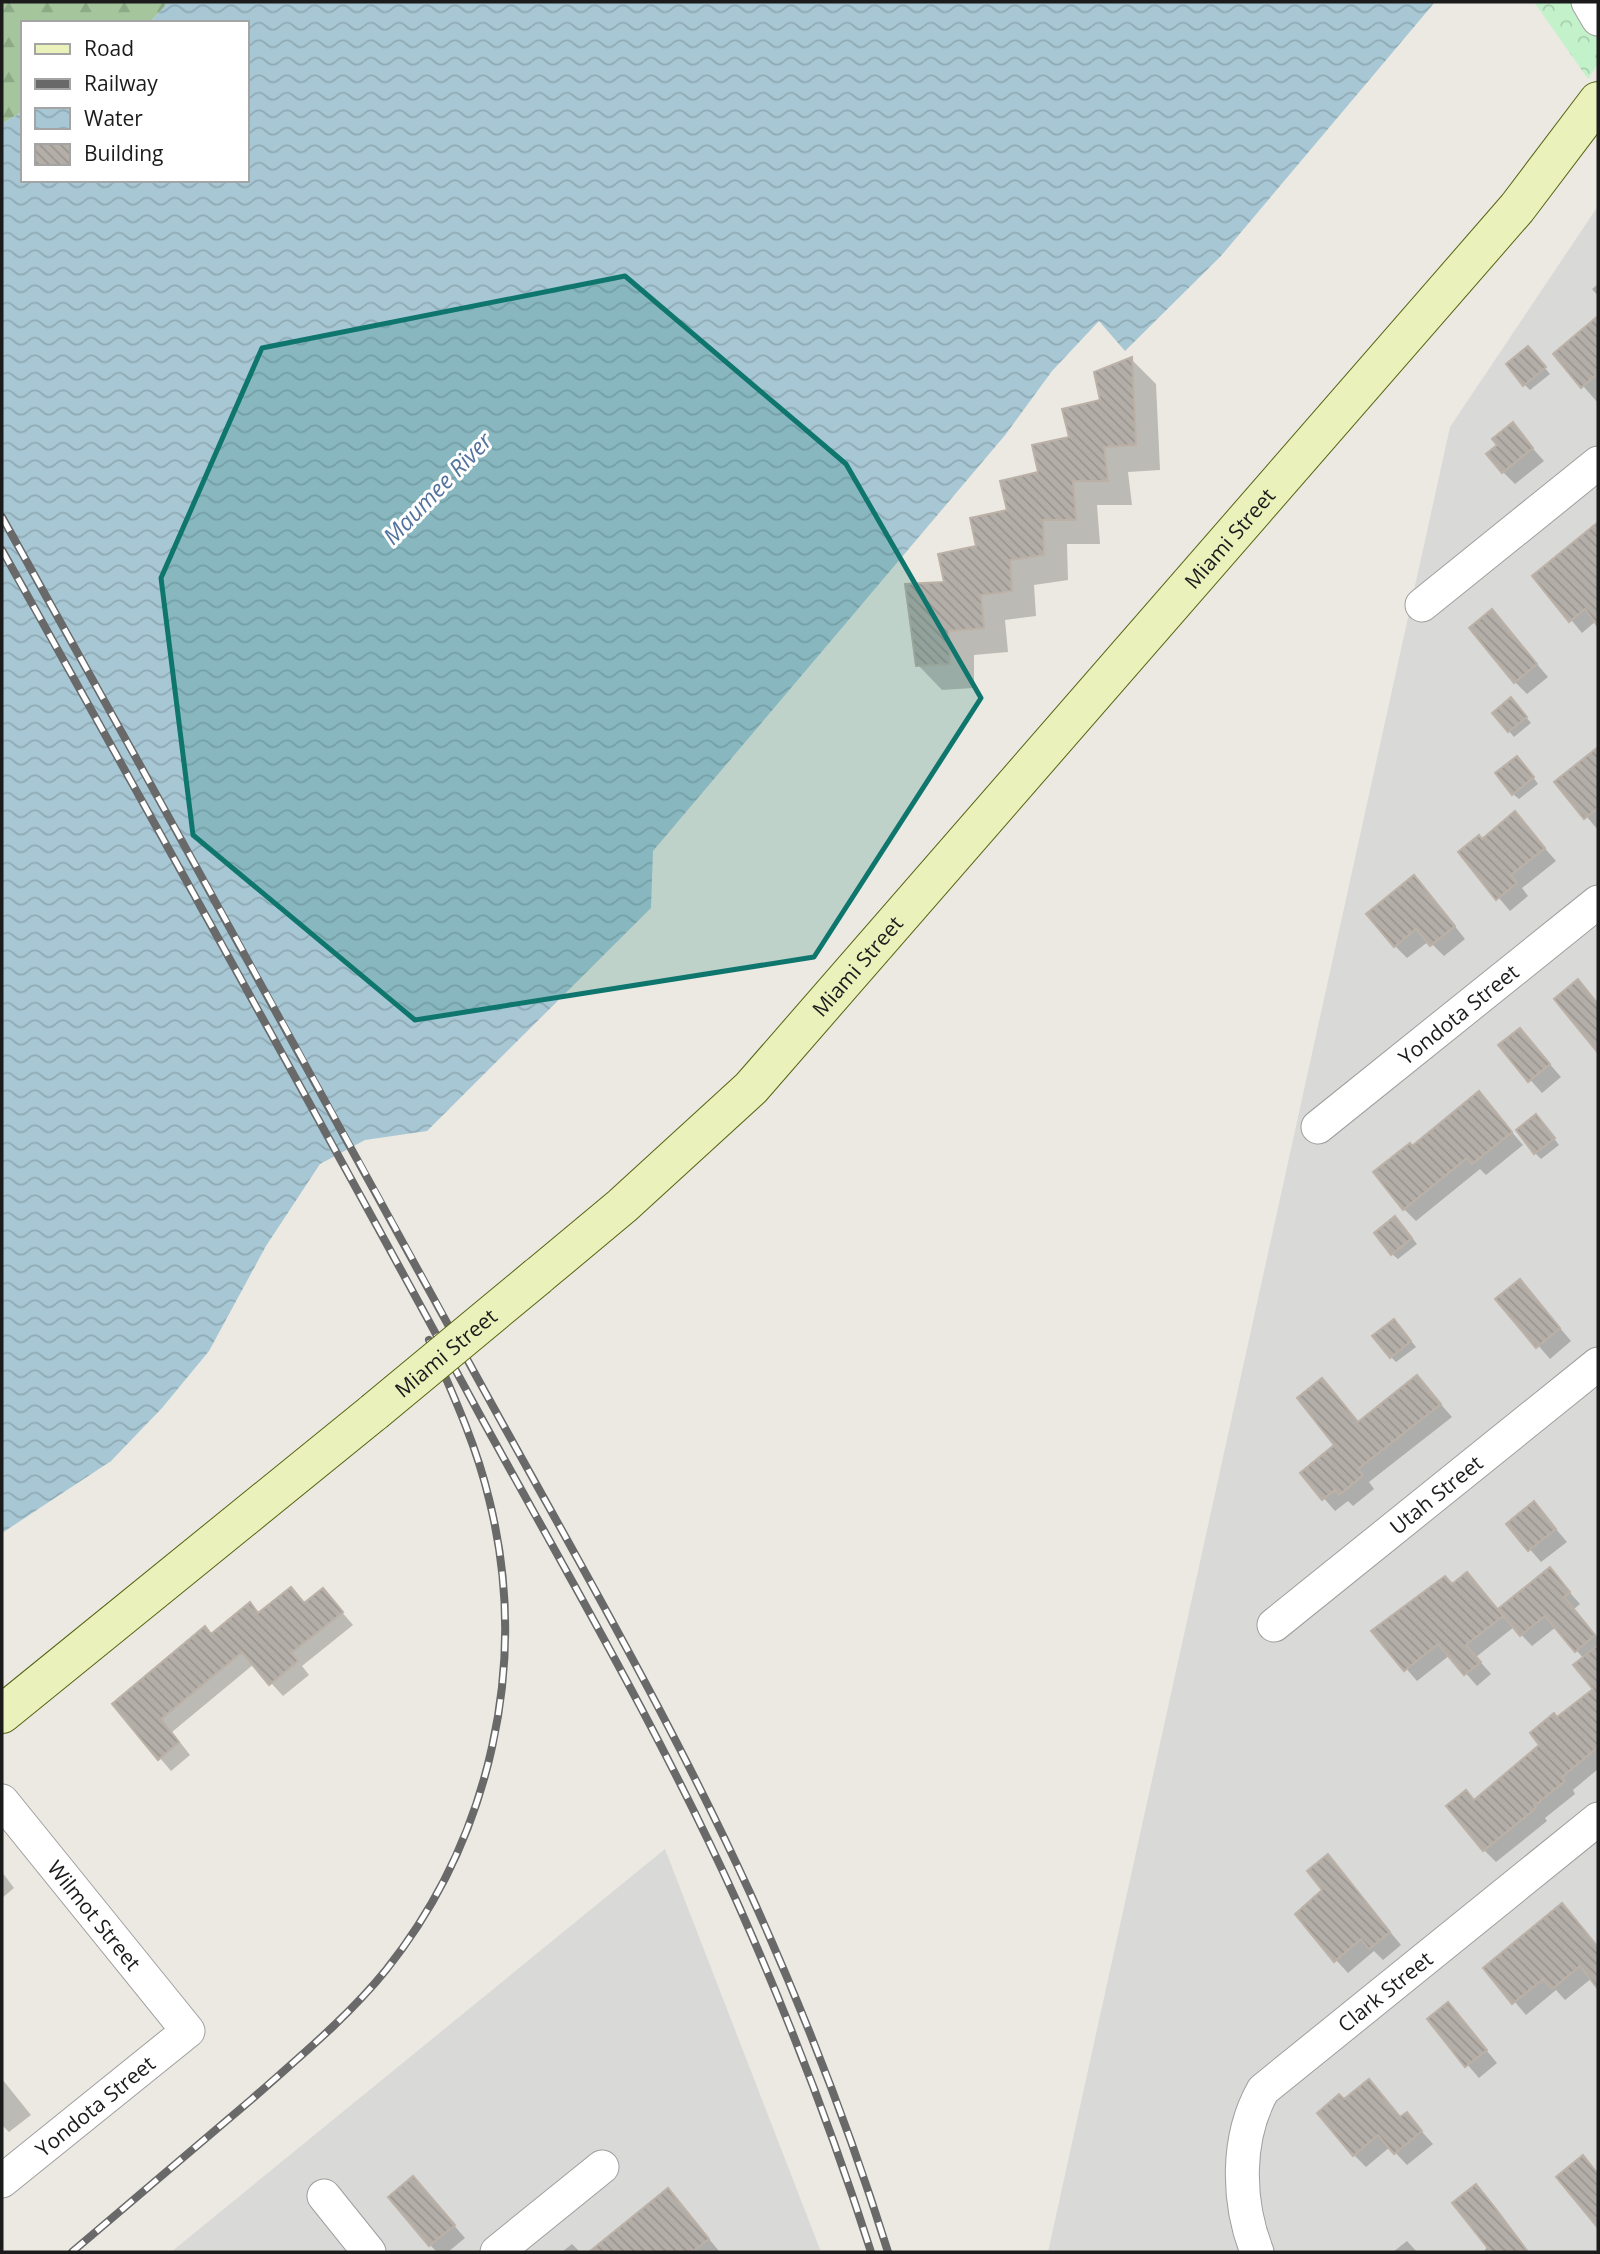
<svg xmlns="http://www.w3.org/2000/svg" width="1600" height="2254" font-family="'Open Sans',sans-serif">
<style>
.residential{fill:#d9d9d8}
.forest{fill:url(#forest-firs)}
.park{fill:url(#park-crowns)}
.water{fill:url(#water-waves)}
.shadow{fill:#0003}
.building{fill:url(#building-back-hatch);stroke:#bbb1a7;stroke-width:2}
.lines{fill:none;stroke-linecap:round;stroke-linejoin:round}
.street-casing{stroke:#9f9f9f;stroke-width:35}
.secondary-casing{stroke:#556411;stroke-width:40}
.street{stroke:#fff;stroke-width:33}
.secondary{stroke:#eaf1bb;stroke-width:38}
.rail-casing{stroke:#696969;stroke-width:8}
.rail{stroke:#fff;stroke-width:5;stroke-dasharray:16;stroke-linecap:butt}
.secondary-bridge-casing{stroke:#556411;stroke-width:40;stroke-linecap:butt}
.secondary-bridge{stroke:#eaf1bb;stroke-width:38}
.marked{fill:#0f766e;fill-opacity:0.2;stroke:#0f766e;stroke-width:5;stroke-linejoin:round}
.labels{text-anchor:middle;dominant-baseline:central;stroke-width:6;stroke-linejoin:round;paint-order:stroke}
.street-label{font-size:21px;fill:#1b1b1b;stroke:#fff}
.water-label{font-size:23px;font-style:italic;fill:#54749f;stroke:#fff}
</style>
<defs>
<pattern id="forest-firs" width="22" height="20" patternUnits="userSpaceOnUse" patternTransform="scale(1.75)"><rect width="22" height="20" fill="#a5c69c"/><path d="M5 1l3.5 6h-7zM16 11l3.5 6h-7z" fill="#8daa86"/></pattern>
<pattern id="park-crowns" width="20" height="18" patternUnits="userSpaceOnUse" patternTransform="scale(1.75)"><rect width="20" height="18" fill="#c3f2ca"/><path d="M2 6a3 3 0 1 1 6 0M12 15a3 3 0 1 1 6 0" fill="none" stroke="#a7cfad"/></pattern>
<pattern id="water-waves" width="16" height="10" patternUnits="userSpaceOnUse" patternTransform="scale(1.75)"><rect width="16" height="10" fill="#a7c7d4"/><path d="M0 5q4-4 8 0t8 0" fill="none" stroke="#8faab5"/></pattern>
<pattern id="building-back-hatch" width="6" height="6" patternUnits="userSpaceOnUse" patternTransform="scale(1.75)"><rect width="6" height="6" fill="#b4aea8"/><path d="M-1 5l2 2M0 0l6 6M5-1l2 2" fill="none" stroke="#9a9590"/></pattern>
</defs>
<rect width="100%" height="100%" fill="#ece9e2"/>
<path class="residential" d="M1598,206V2252H1048L1450,427Z
M665,1849L821,2252H171Z"/>
<path class="forest" d="M2,2H169L149,23H23V111L2,124Z"/>
<path class="park" d="M1534,2H1598V64L1588,79Z"/>
<path class="water" d="M169,2H1435L1221,256L1125,351L1099,321L1052,371L1006,434L653,851L651,908L427,1131L365,1140L320,1164L266,1246L209,1351L162,1408L111,1461L2,1533V124L23,111V180H247V23H149Z"/>
<path class="shadow" d="M1598,284V296L1592,289Z
M1598,319V403L1555,354Z
M1533,354L1550,374L1530,390L1525,385Z
M1131,359L1156,384L1160,470L1128,472L1132,505H1097L1100,544H1067L1068,580L1034,585L1036,616L1005,620L1008,652L974,655V688L942,690L918,665L947,584L1102,401Z
M1512,425L1544,461L1515,484L1503,472L1500,445Z
M1591,531L1598,538V624L1596,621L1582,633L1535,576Z
M1492,611L1548,677L1527,694L1515,682Z
M1516,705L1531,723L1514,737L1509,731Z
M1598,749V830L1557,782Z
M1523,763L1538,784L1519,799L1513,794Z
M1515,814L1556,861L1522,888L1528,896L1510,911L1460,852L1482,841Z
M1426,890L1465,939L1444,956L1429,941L1407,958L1395,946Z
M1520,1030L1561,1077L1542,1093L1500,1046Z
M1479,1094L1523,1145L1486,1175L1480,1169L1416,1221L1404,1209L1413,1148Z
M1542,1122L1559,1145L1541,1159L1535,1153Z
M1401,1224L1417,1244L1398,1259L1392,1254Z
M1520,1281L1571,1341L1550,1359L1498,1299Z
M1399,1326L1416,1347L1396,1362L1391,1357Z
M1417,1377L1452,1417L1369,1482L1374,1489L1353,1506L1348,1501L1335,1511L1302,1473L1337,1445L1334,1393L1359,1423Z
M1534,1503L1567,1542L1541,1562L1508,1524Z
M1550,1570L1580,1604L1574,1609L1598,1638V1769L1573,1790L1575,1794L1545,1818L1547,1821L1496,1862L1484,1850L1475,1801L1542,1745L1558,1719L1595,1689L1584,1659L1556,1627L1532,1646L1514,1627L1476,1657L1491,1674L1477,1686L1450,1655L1417,1681L1374,1631L1452,1586L1467,1574L1499,1610Z
M291,1589L306,1604L323,1590L353,1625L302,1666L309,1675L283,1696L254,1664L172,1732L190,1755L171,1771L114,1704L212,1636L250,1605L259,1614Z
M1328,1857L1401,1945L1383,1960L1374,1951L1348,1973L1336,1960L1325,1891Z
M2,1872L14,1888L2,1898Z
M1562,1905L1598,1947V1984L1592,1978L1565,2000L1556,1990L1526,2015L1486,1968Z
M1448,2004L1497,2063L1479,2078L1429,2020Z
M2,2079L31,2115L9,2132L2,2125Z
M1369,2081L1401,2118L1406,2114L1433,2144L1407,2165L1390,2147L1366,2167L1354,2155L1344,2101Z
M413,2178L465,2238L448,2252H437L430,2245Z
M1475,2186L1488,2198L1529,2252H1484L1488,2245Z
M668,2190L719,2251L592,2252Z
M1407,2241L1417,2252H1393Z
M572,2244L580,2252H562Z"/>
<path class="building" d="M1598,316V373L1581,388L1553,354Z
M1528,346L1546,367L1523,386L1506,364Z
M1132,357L1136,445L1104,447L1108,481H1073L1076,520H1043L1044,555L1010,560L1012,591L981,595L984,628L949,631L950,664L916,666L905,584L944,582L938,554L976,546L970,518L1007,510L1000,481L1038,472L1032,445L1069,437L1062,409L1100,400L1094,372Z
M1513,422L1533,448L1502,473L1486,454L1497,445L1492,439Z
M1598,522V627L1585,609L1569,622L1532,576Z
M1492,609L1537,664L1514,683L1469,628Z
M1511,697L1527,717L1508,732L1492,713Z
M1598,747V808L1584,819L1554,782Z
M1517,756L1534,777L1512,795L1495,773Z
M1515,811L1545,848L1511,875L1517,883L1496,900L1458,852L1479,835L1482,839Z
M1414,875L1455,926L1430,946L1416,929L1394,947L1366,914Z
M1578,979L1598,1004V1053L1554,999Z
M1520,1028L1550,1064L1528,1082L1498,1045Z
M1479,1091L1512,1132L1472,1164L1467,1158L1403,1210L1373,1172L1410,1143L1412,1146Z
M1536,1114L1555,1138L1534,1154L1516,1130Z
M1395,1216L1412,1238L1391,1255L1374,1233Z
M1520,1279L1560,1328L1536,1348L1495,1299Z
M1394,1319L1411,1341L1390,1358L1372,1336Z
M1417,1375L1441,1404L1358,1469L1363,1475L1339,1495L1335,1490L1322,1500L1300,1473L1334,1445L1297,1398L1322,1378L1358,1422Z
M1534,1501L1556,1529L1528,1551L1506,1524Z
M1550,1567L1570,1592L1564,1597L1595,1635L1575,1652L1545,1616L1520,1636L1498,1609Z
M1467,1572L1503,1616L1466,1645L1481,1662L1464,1675L1438,1644L1404,1671L1371,1631L1445,1576L1452,1584Z
M291,1587L304,1603L323,1588L343,1612L291,1653L298,1661L269,1685L242,1652L161,1719L179,1742L158,1760L112,1704L205,1626L211,1634L250,1602L258,1613Z
M1598,1645V1747L1562,1777L1565,1781L1534,1806L1536,1808L1483,1851L1446,1806L1466,1790L1474,1800L1539,1745L1530,1733L1554,1713L1557,1717L1593,1689L1573,1665Z
M1328,1854L1390,1932L1369,1949L1361,1939L1334,1962L1295,1914L1322,1890L1307,1871Z
M1562,1903L1598,1947V1989L1580,1966L1552,1989L1543,1979L1512,2004L1483,1968Z
M1448,2002L1487,2050L1465,2067L1427,2019Z
M1369,2079L1400,2117L1407,2112L1422,2131L1394,2154L1378,2135L1353,2156L1317,2113L1339,2094L1344,2099Z
M1583,2155L1598,2174V2228L1556,2177Z
M413,2176L455,2225L429,2246L388,2197Z
M1476,2184L1496,2209L1528,2252H1491L1452,2203Z
M668,2188L709,2239L692,2252H589Z"/>
<g class="lines">
<g class="street-casing">
<g id="street">
<path d="M1588,2L1598,19"/>
<path d="M1422,605L1598,463"/>
<path id="s1" d="M1318,1127L1598,902"/>
<path id="s2" d="M1274,1625L1598,1364"/>
<path id="s3" d="M2,1801L188,2031L2,2181"/>
<path d="M324,2196L369,2252"/>
<path d="M497,2252L602,2167"/>
<path id="s4" d="M1257,2252C1237,2201 1236,2138 1263,2090L1598,1819"/>
</g>
</g>
<g class="secondary-casing">
<g id="secondary">
<path id="s5" d="M538,1276L622,1206L751,1088L1517,208L1598,101"/>
<path d="M2,1714L374,1412"/>
</g>
</g>
<use href="#street" class="street"/>
<use href="#secondary" class="secondary"/>
<g class="rail-casing">
<path id="rail" d="M2,517C166,811 329,1106 490,1401C580,1564 674,1726 751,1895C804,2012 850,2130 888,2252
M2,550C163,838 324,1127 481,1417C569,1577 662,1736 737,1902C788,2016 833,2133 871,2252
M72,2252C132,2201 192,2150 252,2099C298,2058 347,2018 386,1970C491,1838 530,1662 489,1499C476,1444 452,1392 429,1340"/>
</g>
<use href="#rail" class="rail"/>
<g class="secondary-bridge-casing">
<g id="secondary-bridge">
<path id="s6" d="M374,1412L538,1276"/>
</g>
</g>
<use href="#secondary-bridge" class="secondary-bridge"/>
</g>
<path class="marked" d="M625,276L846,464L981,698L814,957L415,1020L193,835L161,578L262,348Z"/>
<g class="labels">
<g class="street-label">
<text stroke="none"><textPath href="#s5" startOffset="1013">Miami Street</textPath></text>
<text stroke="none"><textPath href="#s5" startOffset="446">Miami Street</textPath></text>
<text stroke="none"><textPath href="#s1" startOffset="180">Yondota Street</textPath></text>
<text stroke="none"><textPath href="#s6" startOffset="93">Miami Street</textPath></text>
<text stroke="none"><textPath href="#s2" startOffset="208">Utah Street</textPath></text>
<text stroke="none"><textPath href="#s3" startOffset="147">Wilmot Street</textPath></text>
<text stroke="none"><textPath href="#s4" startOffset="324">Clark Street</textPath></text>
<text transform="translate(95 2106) rotate(-39)">Yondota Street</text>
</g>
<g class="water-label">
<text transform="translate(437 488) rotate(-46)">Maumee River</text>
</g>
</g>
<rect width="1600" height="2254" fill="none" stroke="#1b1b1b" stroke-width="7"/>
<rect x="21" y="21" width="228" height="161" fill="#ffffff" stroke="#a4a4a4" stroke-width="2"/>
<rect x="35" y="44" width="35" height="10" fill="#eaf1bb" stroke="#a4a4a4" stroke-width="2"/>
<text x="84" y="56" font-size="21" fill="#1b1b1b">Road</text>
<rect x="35" y="79" width="35" height="10" fill="#696969" stroke="#a4a4a4" stroke-width="2"/>
<text x="84" y="91" font-size="21" fill="#1b1b1b">Railway</text>
<rect x="35" y="108" width="35" height="21" fill="url(#water-waves)" stroke="#a4a4a4" stroke-width="2"/>
<text x="84" y="126" font-size="21" fill="#1b1b1b">Water</text>
<rect x="35" y="144" width="35" height="21" fill="url(#building-back-hatch)" stroke="#a4a4a4" stroke-width="2"/>
<text x="84" y="161" font-size="21" fill="#1b1b1b">Building</text>
</svg>
